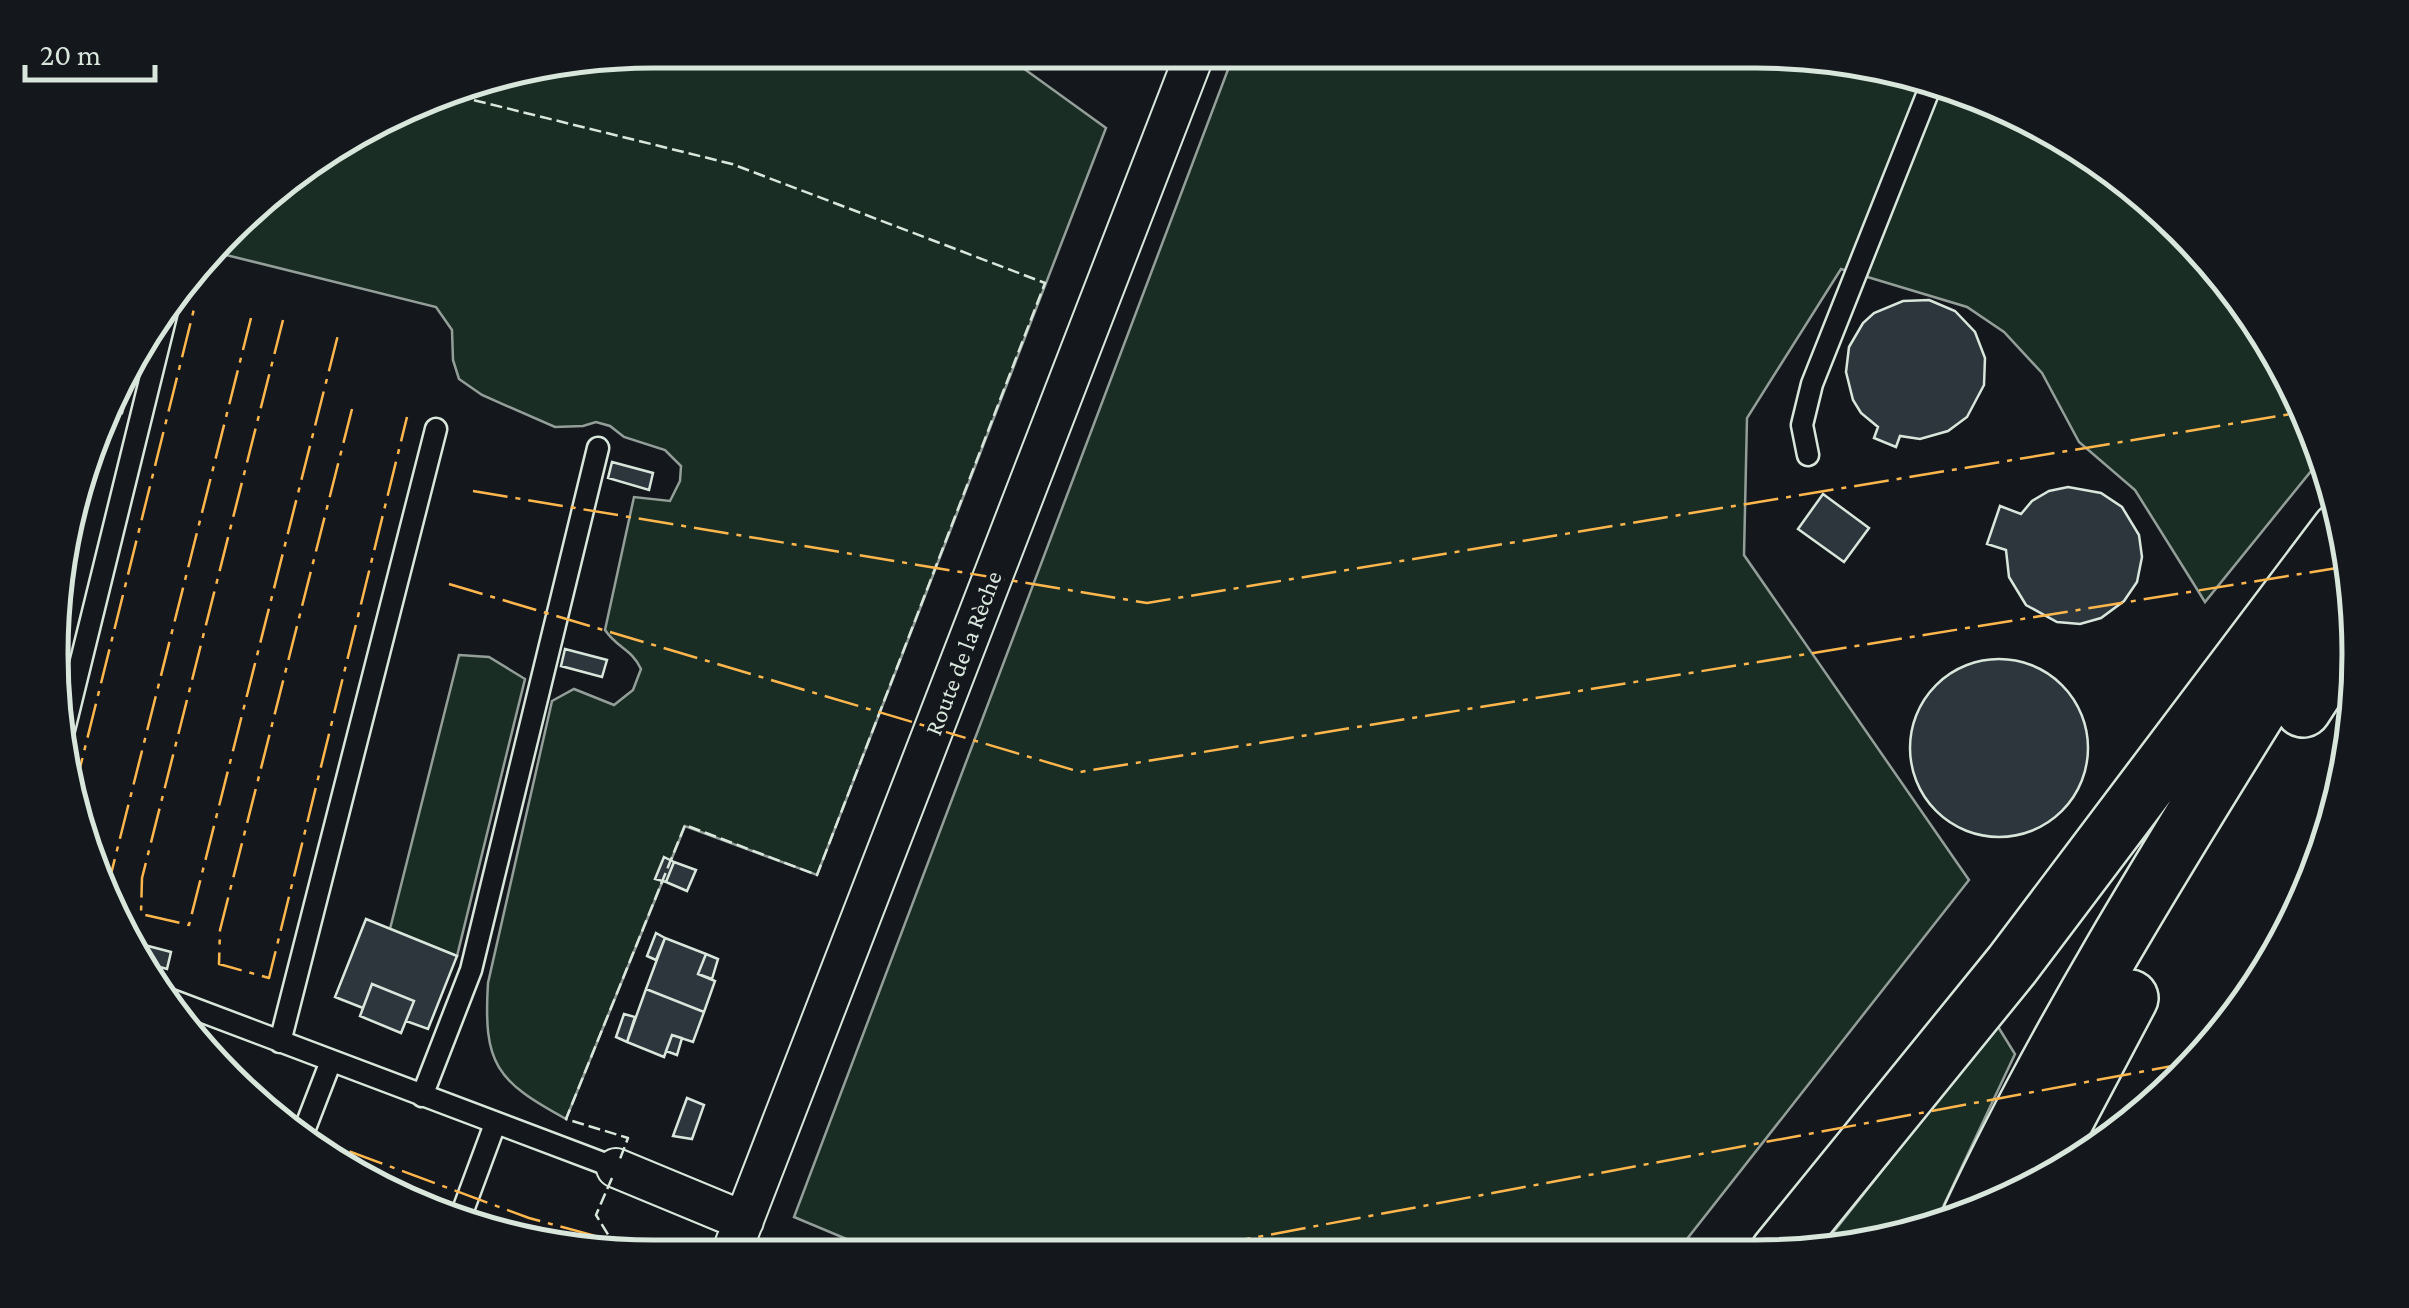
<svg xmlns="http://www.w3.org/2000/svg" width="2409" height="1308" font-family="'Crimson Pro',serif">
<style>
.green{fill:#1a2d24;stroke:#939e99;stroke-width:2.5}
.building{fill:#2c363c;stroke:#d8e6dc;stroke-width:2.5}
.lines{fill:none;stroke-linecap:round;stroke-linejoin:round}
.lane-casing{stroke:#d8e6dc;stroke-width:25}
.street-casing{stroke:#d8e6dc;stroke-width:42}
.primary-casing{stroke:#d8e6dc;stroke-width:60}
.lane{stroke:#14181c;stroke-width:20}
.street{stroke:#14181c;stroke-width:38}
.primary{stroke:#14181c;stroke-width:55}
.fence{stroke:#d8e6dc;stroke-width:2.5;stroke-dasharray:12 5;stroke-linecap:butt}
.power{stroke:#ffb74d;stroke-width:2.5;stroke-dasharray:35 8 5 8;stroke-linecap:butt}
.labels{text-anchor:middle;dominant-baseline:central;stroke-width:8;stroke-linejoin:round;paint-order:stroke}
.street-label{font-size:25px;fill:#d8e6dc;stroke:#14181c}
.rim{fill:none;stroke:#d8e6dc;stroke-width:5}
</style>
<rect width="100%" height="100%" fill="#14181c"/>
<path class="green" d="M654,50H998L1106,128L817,875L685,826L566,1119C496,1081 483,1064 488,983L552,701L574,689L614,705L633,690L641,669C632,649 617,648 605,630L634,497L670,501L680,481L681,466L665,450L624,437L610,426L596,422L583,426L555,427L482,395L459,379L453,360L452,330L436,307L214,252L286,175L459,82Z
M1235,51H1794L1912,71L2056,131L2234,286L2320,460L2205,602L2135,490L2079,442L2042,373L2004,332L1967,307L1841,269L1747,418L1744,555L1969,880L1676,1253L887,1256L794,1217Z
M459,655L489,657L525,679L457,956L390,929Z
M1997,1025L2015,1054L1934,1226L1833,1253H1817Z"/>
<path class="building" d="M1929,300L1955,311L1975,332L1985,358L1984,385L1967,417L1948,431L1920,439L1900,436L1896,447L1874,438L1878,427L1861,413L1853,400L1846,372L1849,347L1863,323L1874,313L1903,301Z
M122,383L129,385L122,413L110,410Z
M612,462L653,473L649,490L608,478Z
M2068,487L2101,493L2122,507L2139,535L2142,557L2137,582L2124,601L2101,618L2080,624L2057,622L2026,605L2009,577L2006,550L1987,544L2000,506L2021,514L2032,501L2049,491Z
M1823,494L1869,528L1844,562L1798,529Z
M565,649L607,660L602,677L561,666Z
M1910 748a89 89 0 1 1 178 0a89 89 0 1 1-178 0Z
M664,857L674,862L666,882L655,879Z
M674,862L696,870L687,891L666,882Z
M366,919L457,956L428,1029L406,1021L414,1001L372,984L363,1008L335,997Z
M656,933L665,938L656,960L647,956Z
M665,938L706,954L698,974L715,981L704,1012L646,989Z
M133,942L171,952L167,969L145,963Z
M706,954L718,959L712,979L698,974Z
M372,984L414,1001L401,1033L360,1016Z
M646,989L704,1012L693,1042L672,1035L664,1057L627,1042Z
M624,1014L635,1017L627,1042L616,1037Z
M672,1035L682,1038L677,1055L666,1051Z
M687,1098L704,1105L692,1139L673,1136Z"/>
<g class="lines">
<g class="lane-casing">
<path id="lane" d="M1808,455L1802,425L1812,384L1927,95L1930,78
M62,738L170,299
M166,998L616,1168
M280,1042L436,429
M422,1096L471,970L598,448
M302,1136L331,1061
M459,1221L495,1124"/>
</g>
<g class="street-casing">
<path id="street" d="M616,1168L744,1221
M730,1256L1196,51"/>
</g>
<g class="primary-casing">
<path id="primary" d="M2303,709L2348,640
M2029,1189L2130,998
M1971,1216C2070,1006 2201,804 2323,606
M1778,1253L2012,965L2340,530"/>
</g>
<use href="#lane" class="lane"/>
<use href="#street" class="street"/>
<use href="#primary" class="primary"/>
<path class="fence" d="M441,92L732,164L1045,283L817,875L685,825L566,1119L628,1138L620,1159
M612,1178L596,1215L622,1257"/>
<path class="power" d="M283,320L142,878L141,914L189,925L339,331
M352,409L220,930L219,964L269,978L407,417
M74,491L75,492
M473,491L1147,603L2297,413
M449,584L1080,772L2343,567
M74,792L195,305
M92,869L111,874L251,318
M297,1132L529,1218L673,1257
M1752,1253L1986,1212
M1161,1255L2199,1061"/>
</g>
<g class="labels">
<g class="street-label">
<text transform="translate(963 653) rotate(-69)">Route de la Rèche</text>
</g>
</g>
<path d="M0 0H2409V1308H0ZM654 68H1756A586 586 0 0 1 2342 654V654A586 586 0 0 1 1756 1240H654A586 586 0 0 1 68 654V654A586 586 0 0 1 654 68Z" fill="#14181c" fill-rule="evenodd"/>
<path class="rim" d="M654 68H1756A586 586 0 0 1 2342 654V654A586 586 0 0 1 1756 1240H654A586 586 0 0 1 68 654V654A586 586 0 0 1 654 68Z"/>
<path d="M25 65v15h130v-15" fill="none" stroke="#d8e6dc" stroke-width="5"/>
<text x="40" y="65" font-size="30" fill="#d8e6dc" stroke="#14181c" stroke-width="8" paint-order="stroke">20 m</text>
</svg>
